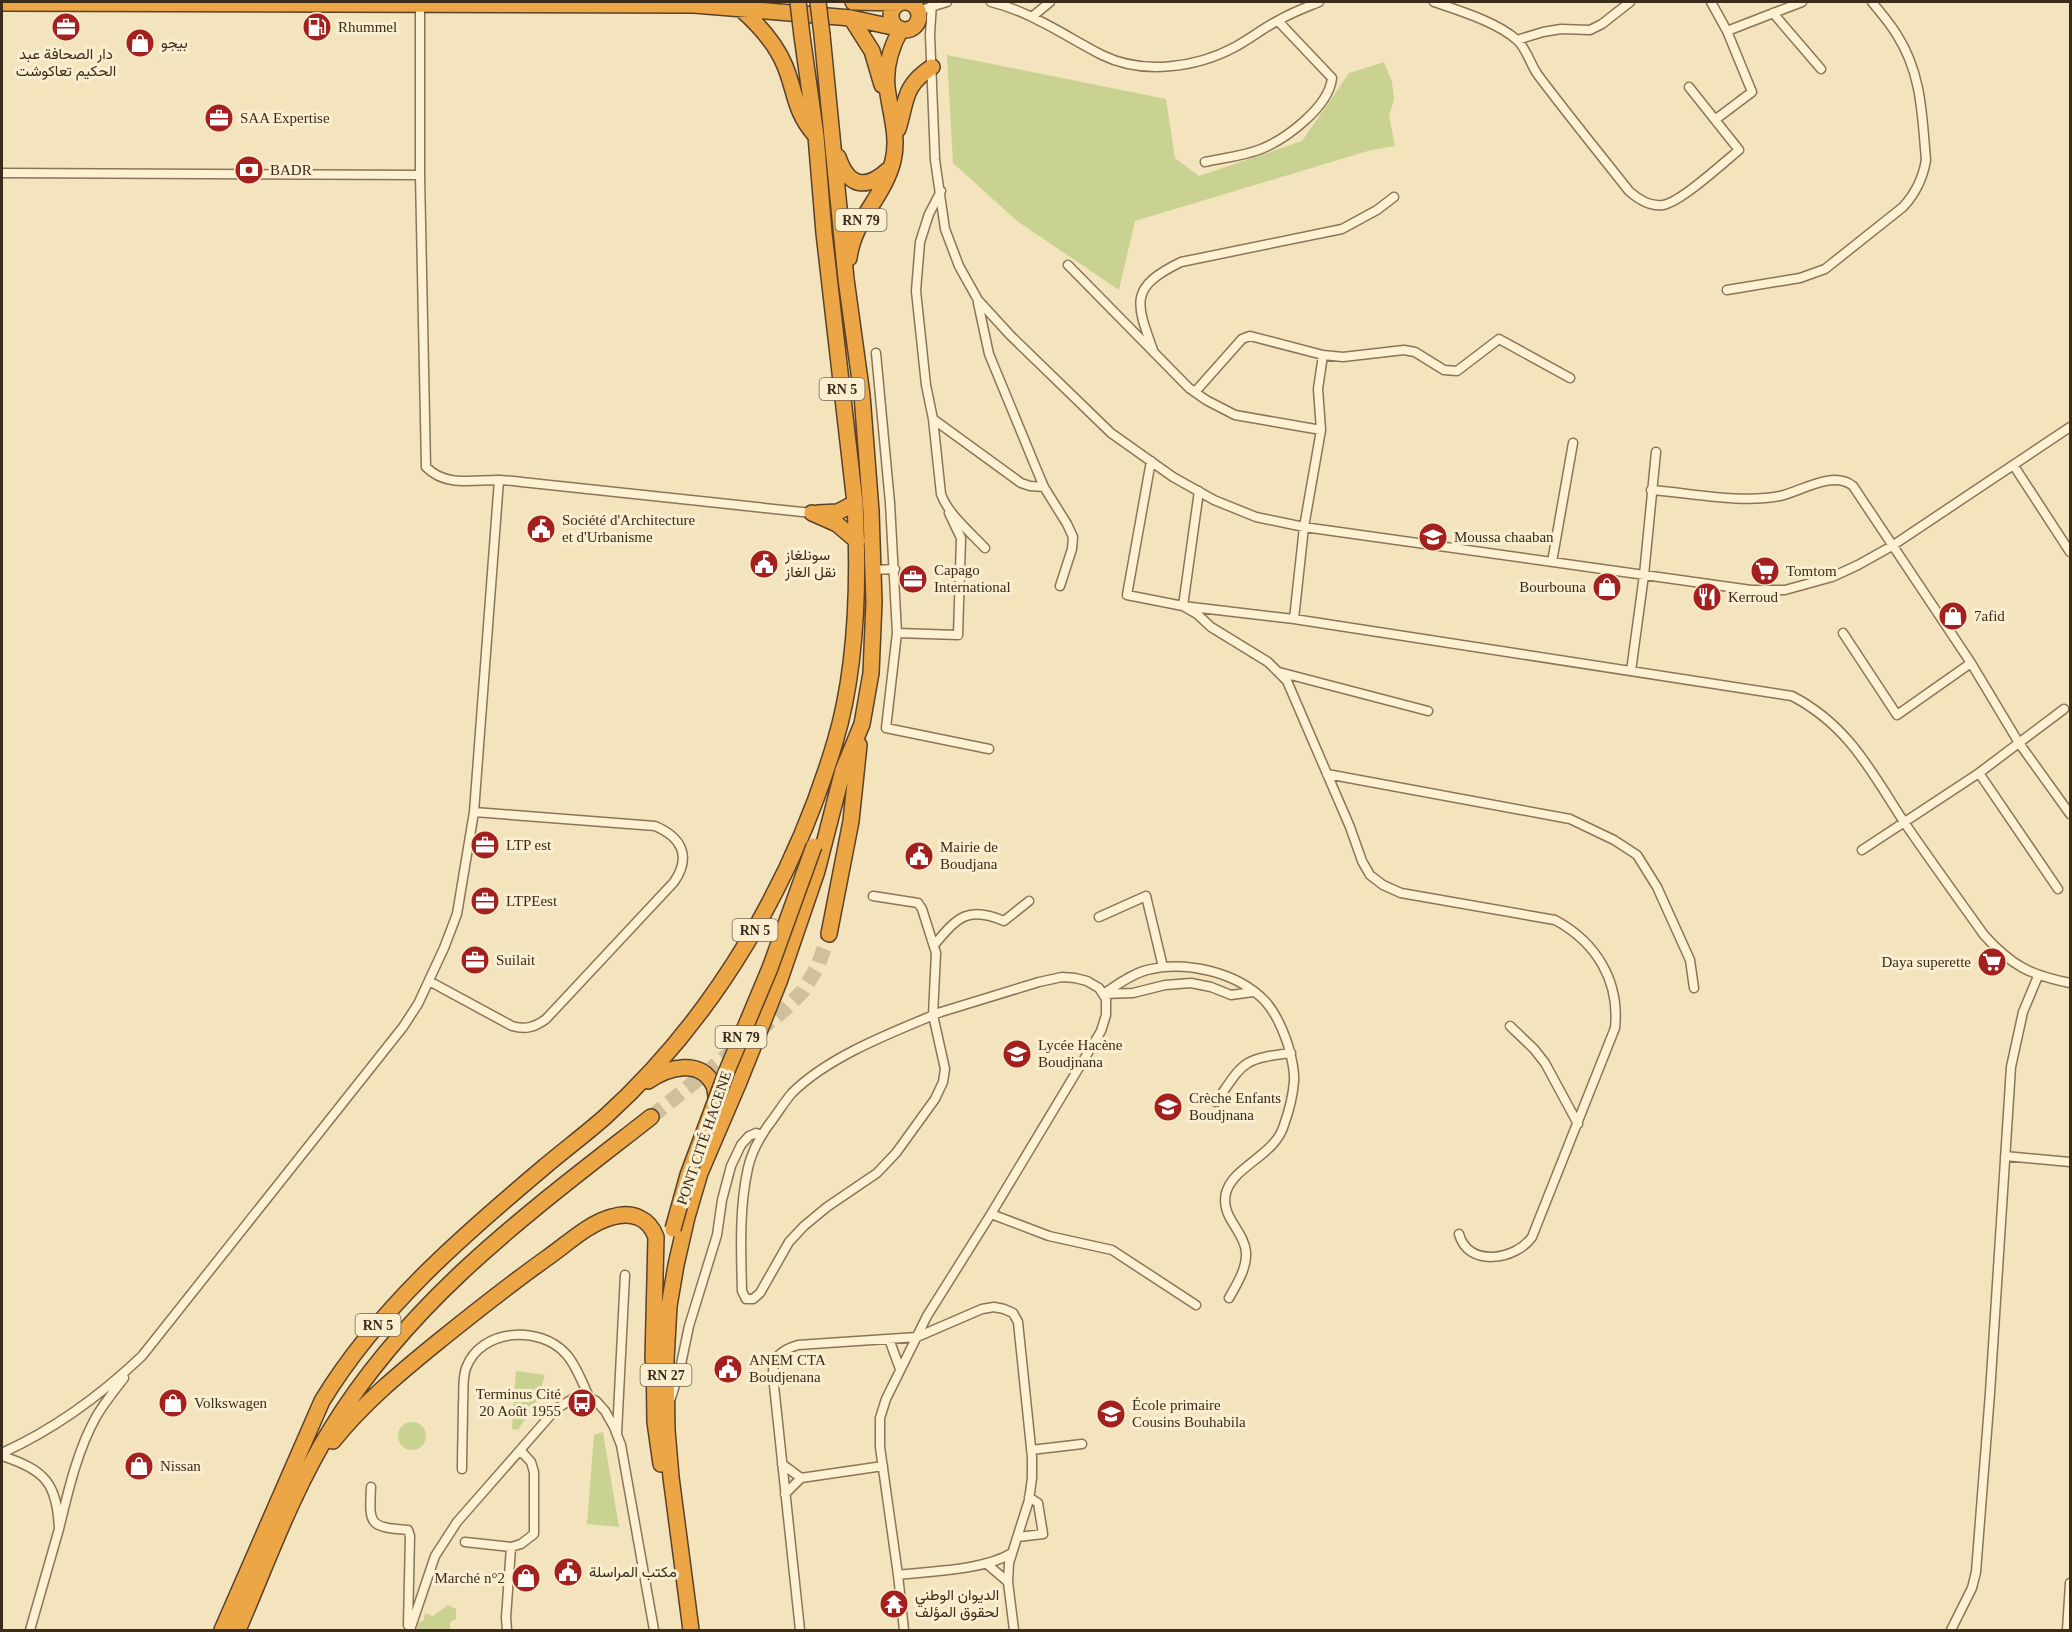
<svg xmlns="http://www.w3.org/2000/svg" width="2072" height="1632" font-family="'Times New Roman',Vazirmatn,serif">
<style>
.green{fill:#c9d291}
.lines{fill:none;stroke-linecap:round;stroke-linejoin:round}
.highway-tunnel{stroke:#cebf9d;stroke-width:15;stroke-dasharray:15 8;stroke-linecap:butt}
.street-casing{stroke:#8d7455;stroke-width:11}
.highway-casing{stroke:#5a412a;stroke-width:18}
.street{stroke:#fcf1d2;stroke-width:8}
.highway{stroke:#eca645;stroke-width:15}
.highway-bridge-casing{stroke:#5a412a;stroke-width:18;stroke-linecap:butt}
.highway-bridge{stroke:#eca645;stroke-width:15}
.labels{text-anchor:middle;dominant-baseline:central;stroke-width:6;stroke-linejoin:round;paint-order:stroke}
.shield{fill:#f9eecf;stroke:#746651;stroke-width:1.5}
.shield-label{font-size:14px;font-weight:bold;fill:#3b2b1b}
.poi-label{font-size:15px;fill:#3b2b1b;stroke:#f9eecf;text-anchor:start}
.street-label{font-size:15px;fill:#3b2b1b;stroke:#f9eecf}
</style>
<rect width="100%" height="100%" fill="#f3e4be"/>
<path class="green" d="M947,55L1166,99L1175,158L1199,176L1302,141L1349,73L1384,62L1392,82L1394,99L1389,116L1395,146L1371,150L1135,221L1119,290L1017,221L953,163Z
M516,1371L545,1375L538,1398L518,1430L512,1429Z
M398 1436a14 14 0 1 1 28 0a14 14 0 1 1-28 0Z
M603,1432L619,1527L587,1524L594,1435Z
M448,1605L456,1609V1619L450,1622V1630H417L418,1623L424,1620L425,1613L433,1616Z"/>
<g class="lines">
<path class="highway-tunnel" d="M651,1117L783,1011L803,991L818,966L829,934"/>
<g class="street-casing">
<path id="street" d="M932,2L930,35L935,160L945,229L959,266L978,300L1010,335L1111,433L1173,477L1214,500L1256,517L1304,527L1751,590H1785L1832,577L1858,565L1892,546L2070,427
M991,2C1032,12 1065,36 1102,55C1142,75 1196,68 1235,47C1251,38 1265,27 1281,19C1293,12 1307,7 1319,2
M1434,2C1460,11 1497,22 1517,40C1527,49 1530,64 1538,75C1568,115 1599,153 1629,191C1638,199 1650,207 1663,205C1681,202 1723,163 1739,150L1689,87
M1711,2L1727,31L1752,92L1716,119
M420,5V175L426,467C446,487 472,480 498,480C509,480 520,482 531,483L812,513
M918,11L947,2
M1773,13L1821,69
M1033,16L1050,2
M1727,31L1802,2
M1517,40L1543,32L1561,29L1590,30L1602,24L1630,2
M1205,162C1223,158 1244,156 1261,149C1286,139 1329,107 1332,78L1278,21
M2,173L420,175
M941,191L929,214L920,242L916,291L926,385L933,419L941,494C948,514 970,532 985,548
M1068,265L1189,388L1206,400L1235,415L1321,430L1304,527L1294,619
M1727,290L1800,278L1825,269L1903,207C1915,194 1923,178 1926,160C1922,116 1922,74 1897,35C1890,23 1880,12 1872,2
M978,303L989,354L1036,468L1044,487L1067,524L1073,537L1072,549L1060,586
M1153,350C1135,301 1130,287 1181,262L1342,229L1377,210L1394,197
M876,353L890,503L897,633L886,728L989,749
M1195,392L1242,339L1250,336L1323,355L1343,357L1404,350L1415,352L1444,370L1457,371L1499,339L1570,378
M933,419L1021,483L1030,486L1044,487
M1321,430L1318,389L1323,355
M1151,461L1127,595L1183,606L1294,619L1792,696C1848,725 1871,771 1904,822C1930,860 1957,897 1984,935C2012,966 2030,975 2070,983
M2014,466L2070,552
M1651,490C1690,493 1743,504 1780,496C1802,491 1833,470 1853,486L1971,663L2019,743L2070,814
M1199,491L1183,606L1197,614L1211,627L1268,662L1287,681L1350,827L1362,861L1370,875L1383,885L1401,893L1555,920C1596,942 1620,981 1615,1028L1532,1237C1516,1260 1468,1268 1459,1234
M1552,562L1573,443
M873,570L895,569
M897,633L958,635L961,538L949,513
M1843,633L1897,715L1971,663
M1631,671L1644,575L1656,452
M1279,672L1428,711
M1979,773L2058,889
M1327,774L1570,819L1614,840L1637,855L1657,887L1690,960L1694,988
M1862,850L1979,773L2064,709
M873,896L918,903L922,909L936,953L933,1015L945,1069L943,1082L935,1099L896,1153L877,1173L827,1207L804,1226L789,1242L760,1293L753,1299H746L742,1291C741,1251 739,1208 748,1168C752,1150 762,1133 773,1119C779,1111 785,1101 792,1093C829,1056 893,1032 941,1012L1039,982L1062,977L1075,978L1087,981L1099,988L1106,999V1015L1101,1031L991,1214L927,1316L886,1399L880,1418V1447L898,1575L904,1630
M1099,917L1146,896L1163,967
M934,945C957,918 967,905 1004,921L1029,901
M429,981L512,1026C526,1030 535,1027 546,1019L674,882C692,856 681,837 655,826L474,812
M1103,994C1116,986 1131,974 1147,970C1185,960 1237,972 1265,1001C1276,1013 1283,1030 1288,1045C1291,1056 1295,1069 1294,1081C1293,1095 1289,1111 1284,1125C1275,1156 1233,1166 1226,1193C1220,1217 1244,1230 1246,1252C1247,1268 1237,1284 1229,1298
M1103,994L1133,993L1165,985L1191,983L1211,987L1231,995L1253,992
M1510,1026L1534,1049L1545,1063L1578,1124
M1216,1102C1244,1062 1241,1059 1291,1053
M2005,1156L2070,1162
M991,1214L1049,1236L1112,1250L1196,1305
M889,1339L900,1369
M671,1398L680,1369L689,1326L717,1235L722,1200L731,1166L741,1145L749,1136L756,1133L762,1135
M617,1433L625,1275
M1031,1450L1082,1444
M2,1453C55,1429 100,1396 142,1356L403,1027L418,1004L444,948L457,914L474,812L499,480
M2,1456C46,1470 57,1484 59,1529C68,1492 77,1451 96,1417C104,1403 114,1391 124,1378
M782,1464L801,1478L785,1494
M462,1469C462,1447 463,1426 463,1404C464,1393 462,1379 466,1368C481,1328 540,1325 566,1354C577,1366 583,1385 590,1399
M801,1478L883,1466
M371,1487C369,1525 369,1527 408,1530L410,1536L408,1625
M1018,1537L1043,1534L1038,1503L1029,1497
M465,1542L511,1547L521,1544L534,1534V1472L531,1462L520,1450
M987,1564L1008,1582
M898,1575C932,1571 985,1570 1012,1553
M30,1630L59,1529
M410,1630L435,1556L457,1522L556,1409L574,1398L585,1396L596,1401L605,1411L614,1427L621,1445L654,1630
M507,1630L506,1618L511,1547
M800,1630L773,1376C772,1357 781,1350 798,1345L917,1337L982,1309L994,1307L1004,1309L1013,1313L1018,1322L1032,1457V1478L1029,1500L1009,1563L1008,1582L1014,1630
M1951,1630L1972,1588L1976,1572L1990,1393L2011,1067L2023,1012L2038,976
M2067,1630L2070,1583"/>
</g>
<g class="highway-casing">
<path id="highway" d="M853,2L899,3
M891 16a14 14 0 1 1 28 0a14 14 0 1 1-28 0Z
M2,3L694,5L851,18L897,28
M742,10C760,26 776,44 785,66C796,93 794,111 815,135
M851,18L872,51L882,85
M898,129C907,100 903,86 932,67
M838,157C848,186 865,191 888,170
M849,258C854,219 884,197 893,161C899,136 890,112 887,87C885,66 891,47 901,29
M812,513L837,524L857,541
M818,513L838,512L855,503
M829,934L851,821L859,745
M648,1081C667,1068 701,1057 714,1086C716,1092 716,1099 717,1105
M654,1350L655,1422L661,1464
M333,1441C363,1403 401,1372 439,1341C474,1313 510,1284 547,1258C567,1244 589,1223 612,1217C632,1211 649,1218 656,1237L653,1360
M222,1630L322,1401C378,1309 461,1237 543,1168C564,1150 586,1134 606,1116C715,1017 793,883 835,742C857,669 859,580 855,503L824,233L816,136L802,36
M238,1630C267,1563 292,1492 331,1429C412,1297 531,1211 651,1117
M691,1630L671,1477L667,1430L666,1360L669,1306L676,1265L687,1217L700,1173L739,1082L779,982L817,871L843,770L862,724L871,673L874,602L871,511L862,395L846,279L822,35"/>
</g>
<use href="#street" class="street"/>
<use href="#highway" class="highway"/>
<g class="highway-bridge-casing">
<path id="highway-bridge" d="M798,2L802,36
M818,2L822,35
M673,1229L688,1175L726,1073L770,968L814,846"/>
</g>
<use href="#highway-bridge" class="highway-bridge"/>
</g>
<defs>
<g id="office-disc" transform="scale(1.5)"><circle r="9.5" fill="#a3201e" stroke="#f9eecf"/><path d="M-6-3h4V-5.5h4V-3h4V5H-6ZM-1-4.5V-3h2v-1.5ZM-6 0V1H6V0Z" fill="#fff"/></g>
<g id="fuel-disc" transform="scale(1.5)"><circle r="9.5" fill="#a3201e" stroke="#f9eecf"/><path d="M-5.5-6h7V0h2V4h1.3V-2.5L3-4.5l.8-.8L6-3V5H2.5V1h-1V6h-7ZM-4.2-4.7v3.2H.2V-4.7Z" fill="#fff"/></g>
<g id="shop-disc" transform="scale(1.5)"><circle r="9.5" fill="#a3201e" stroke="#f9eecf"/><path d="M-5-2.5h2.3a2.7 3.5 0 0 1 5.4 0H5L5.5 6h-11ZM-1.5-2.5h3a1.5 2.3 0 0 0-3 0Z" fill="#fff"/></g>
<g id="bank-disc" transform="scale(1.5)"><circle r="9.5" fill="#a3201e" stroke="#f9eecf"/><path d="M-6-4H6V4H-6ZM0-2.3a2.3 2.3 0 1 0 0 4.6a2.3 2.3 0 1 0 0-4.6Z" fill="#fff"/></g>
<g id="civic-disc" transform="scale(1.5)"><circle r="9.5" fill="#a3201e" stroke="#f9eecf"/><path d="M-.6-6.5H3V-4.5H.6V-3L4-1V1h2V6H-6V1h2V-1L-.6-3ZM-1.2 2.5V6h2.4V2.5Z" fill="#fff"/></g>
<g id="school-disc" transform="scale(1.5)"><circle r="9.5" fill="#a3201e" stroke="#f9eecf"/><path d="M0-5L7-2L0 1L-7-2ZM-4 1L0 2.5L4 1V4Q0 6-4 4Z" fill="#fff"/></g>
<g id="supermarket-disc" transform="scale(1.5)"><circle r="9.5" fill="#a3201e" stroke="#f9eecf"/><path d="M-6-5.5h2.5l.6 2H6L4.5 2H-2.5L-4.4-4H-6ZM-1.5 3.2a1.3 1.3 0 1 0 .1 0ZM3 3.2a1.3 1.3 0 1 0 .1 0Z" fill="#fff"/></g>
<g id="restaurant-disc" transform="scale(1.5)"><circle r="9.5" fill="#a3201e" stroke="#f9eecf"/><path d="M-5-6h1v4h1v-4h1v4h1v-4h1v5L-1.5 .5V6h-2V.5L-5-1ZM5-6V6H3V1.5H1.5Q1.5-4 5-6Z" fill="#fff"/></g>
<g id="bus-disc" transform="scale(1.5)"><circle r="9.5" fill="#a3201e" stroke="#f9eecf"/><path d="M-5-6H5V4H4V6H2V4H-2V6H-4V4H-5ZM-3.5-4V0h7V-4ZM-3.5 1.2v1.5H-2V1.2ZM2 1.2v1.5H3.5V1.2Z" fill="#fff"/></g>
<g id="temple-disc" transform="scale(1.5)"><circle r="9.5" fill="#a3201e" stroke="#f9eecf"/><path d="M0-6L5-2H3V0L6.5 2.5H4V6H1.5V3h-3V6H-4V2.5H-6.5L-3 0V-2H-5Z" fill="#fff"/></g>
</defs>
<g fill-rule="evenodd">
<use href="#office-disc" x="66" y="27"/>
<use href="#fuel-disc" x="317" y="27"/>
<use href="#shop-disc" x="140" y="43"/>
<use href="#office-disc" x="219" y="118"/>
<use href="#bank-disc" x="249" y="170"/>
<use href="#civic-disc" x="541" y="529"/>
<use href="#school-disc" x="1433" y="537"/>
<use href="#civic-disc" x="764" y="564"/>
<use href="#supermarket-disc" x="1765" y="571"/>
<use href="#office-disc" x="913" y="579"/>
<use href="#shop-disc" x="1607" y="587"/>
<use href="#restaurant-disc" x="1707" y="597"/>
<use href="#shop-disc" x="1953" y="616"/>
<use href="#office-disc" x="485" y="845"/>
<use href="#civic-disc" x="919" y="856"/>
<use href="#office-disc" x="485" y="901"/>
<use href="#office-disc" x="475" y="960"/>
<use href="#supermarket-disc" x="1992" y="962"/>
<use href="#school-disc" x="1017" y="1054"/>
<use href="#school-disc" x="1168" y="1107"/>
<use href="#civic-disc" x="728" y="1369"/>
<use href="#shop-disc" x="173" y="1403"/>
<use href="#bus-disc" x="582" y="1403"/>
<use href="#school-disc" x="1111" y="1414"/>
<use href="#shop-disc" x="139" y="1466"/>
<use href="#civic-disc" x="568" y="1572"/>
<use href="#shop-disc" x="526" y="1578"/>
<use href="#temple-disc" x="894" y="1604"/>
</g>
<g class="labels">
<g class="shield">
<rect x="835.5" y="209" width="51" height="22" rx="4.5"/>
<rect x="819.5" y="378" width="45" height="22" rx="4.5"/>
<rect x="732.5" y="919" width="45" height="22" rx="4.5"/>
<rect x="715.5" y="1026" width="51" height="22" rx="4.5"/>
<rect x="355.5" y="1314" width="45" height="22" rx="4.5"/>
<rect x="640.5" y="1364" width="51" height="22" rx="4.5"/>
</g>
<g class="shield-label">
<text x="861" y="220">RN 79</text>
<text x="842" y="389">RN 5</text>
<text x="755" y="930">RN 5</text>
<text x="741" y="1037">RN 79</text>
<text x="378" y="1325">RN 5</text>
<text x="666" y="1375">RN 27</text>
</g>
<g class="poi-label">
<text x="338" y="27">Rhummel</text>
<text x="161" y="43">بيجو</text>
<text x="66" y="54" text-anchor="middle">دار الصحافة عبد<tspan x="66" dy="17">الحكيم تعاكوشت</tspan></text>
<text x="240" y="118">SAA Expertise</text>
<text x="270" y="170">BADR</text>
<text x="562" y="520">Société d'Architecture<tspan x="562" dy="17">et d'Urbanisme</tspan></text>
<text x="1454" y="537">Moussa chaaban</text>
<text x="785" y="555">سونلغاز<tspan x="785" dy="17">نقل الغاز</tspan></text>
<text x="934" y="570">Capago<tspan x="934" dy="17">International</tspan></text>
<text x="1786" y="571">Tomtom</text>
<text x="1586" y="587" text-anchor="end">Bourbouna</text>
<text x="1728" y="597">Kerroud</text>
<text x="1974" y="616">7afid</text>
<text x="506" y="845">LTP est</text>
<text x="940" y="847">Mairie de<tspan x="940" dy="17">Boudjana</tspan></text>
<text x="506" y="901">LTPEest</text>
<text x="496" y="960">Suilait</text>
<text x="1971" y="962" text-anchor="end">Daya superette</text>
<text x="1038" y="1045">Lycée Hacène<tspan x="1038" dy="17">Boudjnana</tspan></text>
<text x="1189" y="1098">Crèche Enfants<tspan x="1189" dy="17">Boudjnana</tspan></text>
<text x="749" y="1360">ANEM CTA<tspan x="749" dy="17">Boudjenana</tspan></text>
<text x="561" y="1394" text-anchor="end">Terminus Cité<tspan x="561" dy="17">20 Août 1955</tspan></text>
<text x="194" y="1403">Volkswagen</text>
<text x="1132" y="1405">École primaire<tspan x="1132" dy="17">Cousins Bouhabila</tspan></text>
<text x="160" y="1466">Nissan</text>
<text x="589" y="1572">مكتب المراسلة</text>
<text x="505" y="1578" text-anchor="end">Marché n°2</text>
<text x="915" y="1595">الديوان الوطني<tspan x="915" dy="17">لحقوق المؤلف</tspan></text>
</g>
<g class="street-label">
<text transform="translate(704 1138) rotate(-71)">PONT CITÉ HACENE</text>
</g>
</g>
<rect width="2072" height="1632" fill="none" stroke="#3b2b1b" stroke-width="6"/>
</svg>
